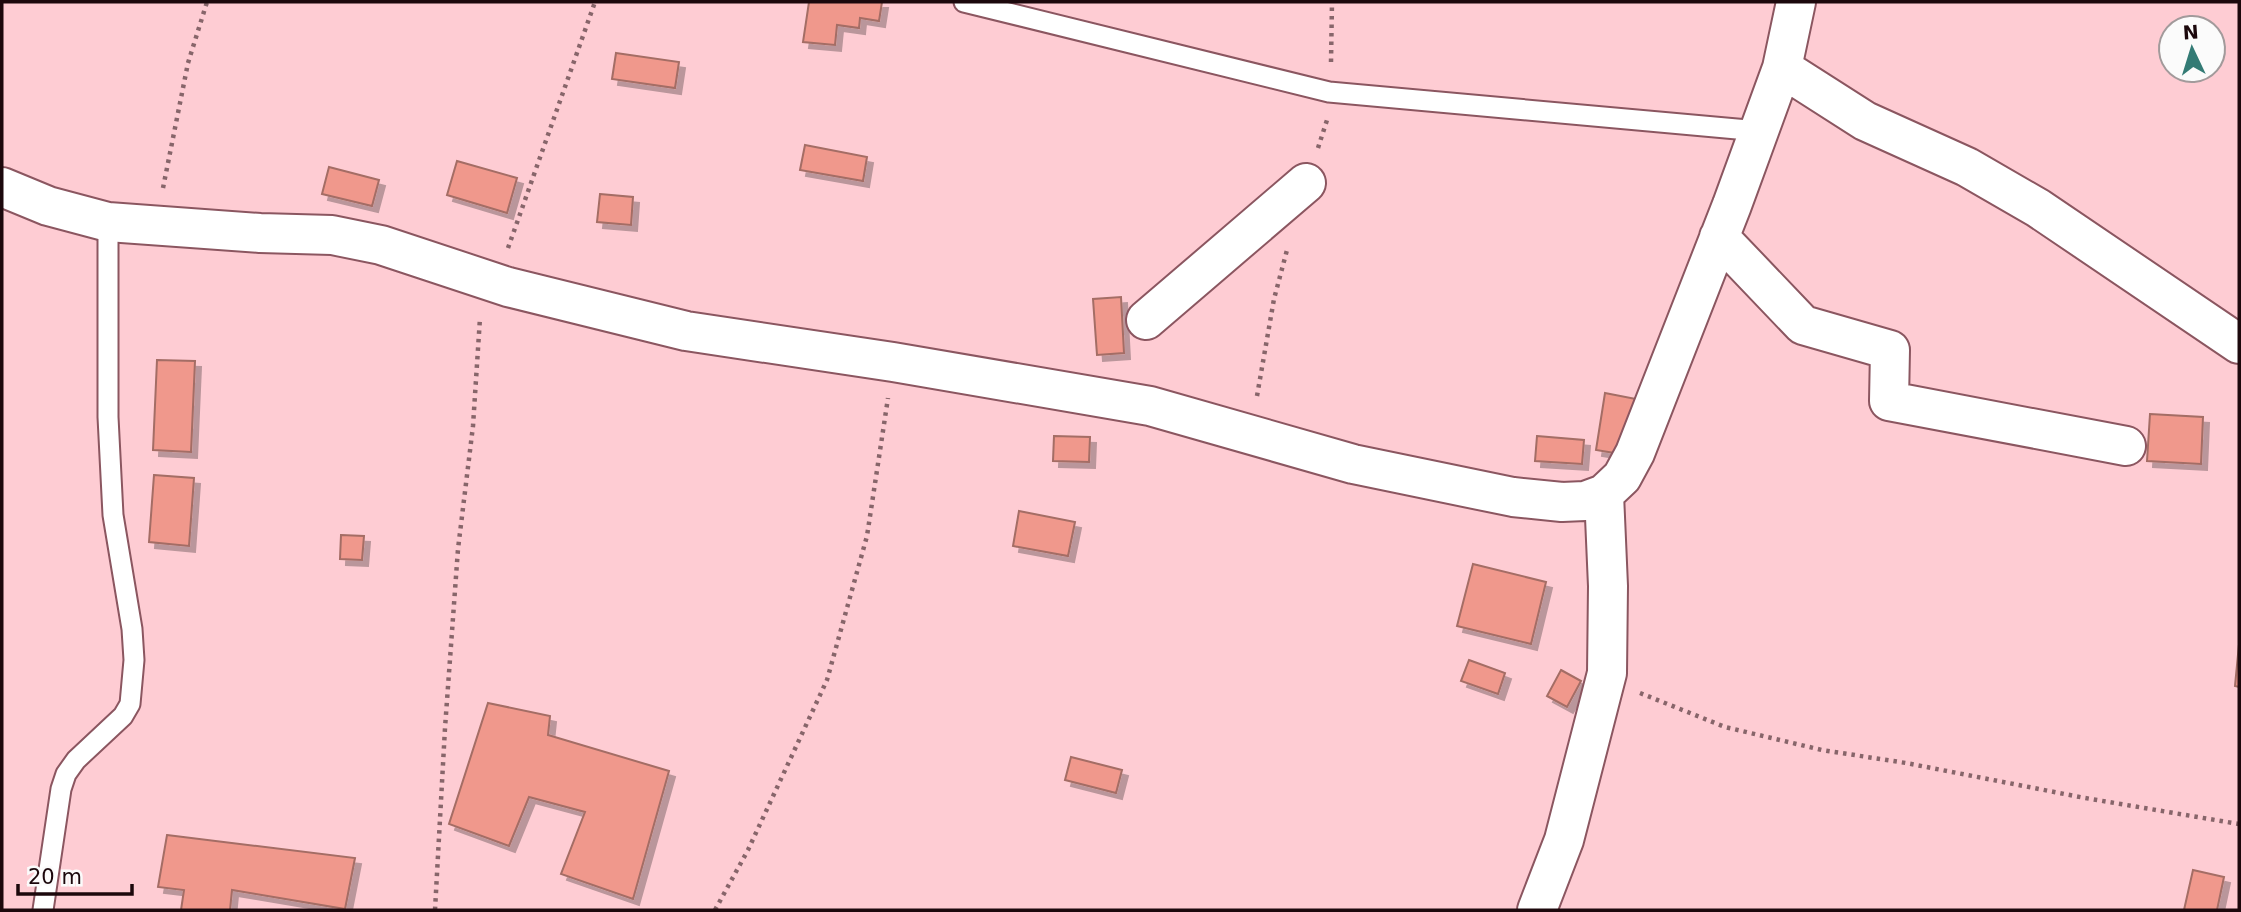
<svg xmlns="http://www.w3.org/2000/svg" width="2241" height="912" font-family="'DejaVu Sans',sans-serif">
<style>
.building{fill:#f0988c;stroke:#a46d65;stroke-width:2;filter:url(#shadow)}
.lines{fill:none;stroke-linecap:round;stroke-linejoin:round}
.lane-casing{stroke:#8b5660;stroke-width:23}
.street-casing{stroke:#8b5660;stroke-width:42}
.path{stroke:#87656a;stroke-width:4.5;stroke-dasharray:3.5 5;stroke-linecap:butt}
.lane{stroke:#fff;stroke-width:19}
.street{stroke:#fff;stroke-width:38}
</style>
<defs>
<filter id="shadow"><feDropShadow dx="6" dy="6" stdDeviation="0" flood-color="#0004"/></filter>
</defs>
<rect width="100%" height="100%" fill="#feccd3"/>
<path class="building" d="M809,2H882L879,21L860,18L859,28L837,25L835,45L803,42Z
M616,53L679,62L675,88L612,79Z
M805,145L867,157L863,181L800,170Z
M457,161L517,178L507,213L447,195Z
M329,167L379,180L372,206L322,194Z
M600,194L633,197L631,225L597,222Z
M1121,297L1124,353L1097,355L1093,299Z
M157,360L195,361L191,452L153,450Z
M1605,393L1636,399L1627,455L1596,450Z
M2150,414L2203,417L2201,464L2147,461Z
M1054,436L1090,437L1089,462L1053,461Z
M1537,436L1584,440L1582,464L1535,461Z
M154,475L194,478L189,546L149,542Z
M1019,511L1075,522L1068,556L1013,546Z
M341,535L364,536L362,560L340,559Z
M1473,564L1546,582L1531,644L1457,626Z
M2239,644V687L2235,686Z
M1469,660L1505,673L1498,694L1461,681Z
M1561,670L1581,681L1567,707L1547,696Z
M488,703L550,716L548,735L669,771L633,899L561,874L585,812L529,797L509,846L449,824Z
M1071,757L1122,770L1116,793L1065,780Z
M167,835L355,858L345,909L232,890L230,910H181L184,890L158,887Z
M2193,870L2224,877L2217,910H2184Z"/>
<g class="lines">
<g class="lane-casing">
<path id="lane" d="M964,2L1329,92L1759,131
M43,910L61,789L66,774L76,760L123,716L130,704L134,660L132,629L113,515L108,417V222"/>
</g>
<g class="street-casing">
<path id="street" d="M1782,68L1865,121L1967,167L2038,208L2239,344
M2,187L48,206L108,222L260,233L332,235L381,245L508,287L686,331L893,362L1150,406L1353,464L1513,497L1562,502L1585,501L1604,494L1622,477L1635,453L1732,205L1782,68L1796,2
M1719,237L1803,325L1890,350L1889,401L2126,446
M1146,320L1306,183
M1537,910L1564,840L1607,673L1608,586L1604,494"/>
</g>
<path class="path" d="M1331,62L1332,2
M1318,148L1327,120
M163,188L188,63L207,2
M508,248L595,2
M1257,396L1274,299L1287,250
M1640,693L1725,727L1822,750L1906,763L2085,798L2239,824
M435,910L445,728L458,549L473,426L480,318
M715,910L748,850L827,680L867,536L888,398"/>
<use href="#lane" class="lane"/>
<use href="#street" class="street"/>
</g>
<rect width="2241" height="912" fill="none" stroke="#1c080c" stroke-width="7"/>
<g transform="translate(2192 49) rotate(356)"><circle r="33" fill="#fbfbfb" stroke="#a29a9b" stroke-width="2"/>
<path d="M0-5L12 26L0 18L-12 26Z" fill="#337b75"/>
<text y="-10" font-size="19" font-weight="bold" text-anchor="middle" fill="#1c080c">N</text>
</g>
<path d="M18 884v10h114v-10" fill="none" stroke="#1c080c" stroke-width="3.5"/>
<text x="28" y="884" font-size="21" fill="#1c080c" stroke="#fbfbfb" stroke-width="5" paint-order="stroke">20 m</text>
</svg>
